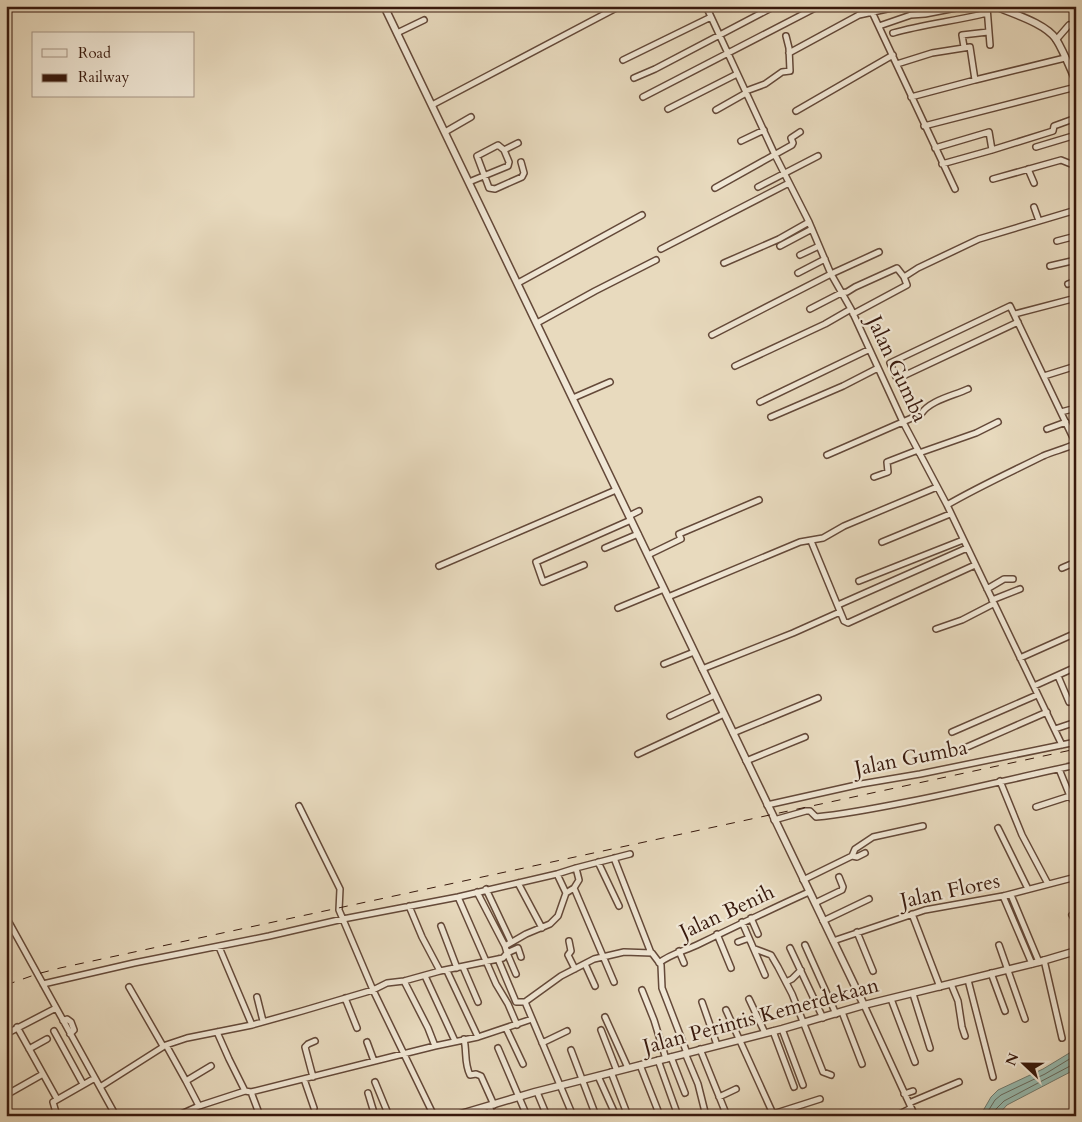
<svg xmlns="http://www.w3.org/2000/svg" width="1082" height="1122" font-family="Cardo,serif">
<style>
.water{fill:#97bbb0;stroke:#717a6f}
.lines{fill:none;stroke-linecap:round;stroke-linejoin:round}
.shore{stroke:#686a5e;stroke-width:1}
.minor-casing{stroke:#644939;stroke-width:8}
.tertiary-casing{stroke:#644939;stroke-width:9}
.minor{stroke:#f0e7d5;stroke-width:5}
.tertiary{stroke:#f0e7d5;stroke-width:6}
.rail{stroke:#38190d;stroke-width:1;stroke-dasharray:9 9;stroke-linecap:butt}
.labels{text-anchor:middle;dominant-baseline:central;stroke-width:4.5;stroke-linejoin:round;paint-order:stroke}
.street-label{font-size:21px;fill:#38190d;stroke:#f0e7d5}
</style>
<rect width="100%" height="100%" fill="#e8dabe"/>
<filter id="stains"><feTurbulence type="fractalNoise" baseFrequency=".004" numOctaves="4"/><feColorMatrix values="0 0 0 0 .2 0 0 0 0 .09 0 0 0 0 .02 0 0 0 .5 -.17"/></filter>
<radialGradient id="worn" r=".72"><stop offset=".6" stop-color="#630" stop-opacity="0"/><stop offset="1" stop-color="#630" stop-opacity=".3"/></radialGradient>
<path class="water" d="M1076,1049V1069L1007,1105L997,1116H980L991,1097L998,1090L1043,1069Z"/>
<g class="lines">
<path class="shore" d="M985,1116L995,1100L1001,1095L1045,1074L1076,1055
M993,1116L996,1109L1004,1101L1072,1065H1076"/>
<g class="minor-casing">
<path id="minor" d="M706,6L775,155L809,222L831,274L851,309L903,422L947,505L1062,745
M987,7L990,45
M872,12L955,189
M879,26L911,15L925,14L966,6
M397,33L424,20
M893,33C924,24 956,21 987,13
M1056,40L1069,25
M964,47L962,35L988,32
M789,53L859,15L901,6
M623,60L711,17
M897,64L932,53L970,47L975,80L1065,58
M634,78L655,69L775,6
M746,91L765,84L782,72L790,71L789,48L786,36
M643,97L819,6
M911,97L975,80
M432,105L620,6
M668,109L737,74
M716,110L746,93
M796,111L893,55
M924,126L1076,87
M445,132L471,117
M741,141L764,130
M1036,147L1076,135
M935,148L989,132L992,150L1053,131L1054,126L1076,118
M504,150L498,145L477,156L489,188L495,189L522,177L524,173L521,162
M942,164L992,150
M1028,169L1034,183
M993,179L1061,160L1071,164L1076,162
M469,182L508,166L509,162L504,150L518,143
M758,187L818,156
M715,188L792,145L793,143L791,138L800,132
M1034,207L1039,221
M1057,241L1076,236
M780,246L812,229
M661,249L789,183
M800,255L819,246
M724,263L779,239L809,222
M1050,266L1076,260
M798,273L825,259
M518,283L642,215
M1068,284L1076,281
M810,309L841,293L847,292L855,287L897,268L904,277L918,268L979,239L1076,210
M853,314L907,285L904,277
M1015,314L1076,298
M1018,322L899,378L896,377L890,363L1010,306L1076,444
M537,323L595,291L656,260
M712,335L831,274L879,252
M735,366L825,324L851,309
M1044,376L1076,366
M573,398L610,382
M760,402L868,350
M1061,412L1076,408
M771,417L843,386L878,368
M1047,429L1066,422
M919,453L976,433L998,422
M827,455L921,414C930,400 953,396 968,389
M874,477L888,472L887,462L918,450
M947,505C978,487 1011,472 1043,456C1054,451 1065,449 1075,444
M629,516L639,511
M811,541L844,621L848,623L975,565
M882,542L950,514
M605,548L638,534
M648,555L681,539L679,534L759,500
M584,565L543,582L536,562L631,520
M439,566L616,490
M1062,568L1076,562
M859,581L963,540
M987,589L1004,579H1013
M668,597L800,542L823,538L844,526L937,487
M992,600L1020,589
M838,605L967,548
M618,608L664,589
M936,629L962,620L993,604
M1020,658L1076,633
M664,664L694,652
M702,669L793,633L840,612
M1058,676L1069,702
M1034,686L1076,667
M670,716L715,695
M1055,729L1076,722
M952,732L1037,695
M733,733L818,698
M958,751L1047,712
M638,754L724,714
M746,761L805,737
M1059,769L1070,796L1076,805
M1000,781L1022,835L1048,884
M767,805L861,784L920,774L1076,742
M299,806L340,889L339,910L373,990L434,1116
M1036,807L1070,796
M774,820L806,811H810L816,817C847,814 877,808 907,802C964,791 1019,777 1076,765
M998,828L1028,889
M852,856L857,857L865,853
M614,858L651,953
M598,862L619,906
M557,874L566,893
M803,880L852,856L855,849L873,837L923,826
M518,883L542,928
M574,888L579,880L576,868
M486,889L511,942
M477,892L505,946
M1011,895L1039,962
M1003,896L1032,964
M458,897L496,984L508,1004L517,1025
M815,903L842,890L843,887L839,877
M409,906L422,937L440,971
M912,914L940,987
M1072,915L1076,922
M6,917L116,1116
M751,918L758,934
M823,921L869,899
M742,922L765,975
M441,926L457,968
M857,932L873,971
M717,934L731,968
M569,941L571,951L568,955L575,969
M833,941L925,910L1003,896L1076,877
M738,942L749,938
M805,945L836,1014
M999,945L1025,1019
M219,947L252,1025
M790,948L823,1018
M755,949L771,955L778,967L792,994L823,1072L831,1075
M679,951L684,963
M498,959L516,1002H525
M1044,960L1062,1038
M659,963C670,954 684,951 697,945C734,927 771,909 809,892
M585,964L595,986
M463,967L478,1002
M447,971L478,1037
M991,973L1005,1011
M516,974L507,953L518,948L521,957
M425,976L455,1041
M968,980L993,1077
M404,981L428,1028L435,1046
M786,982L792,979L801,970
M43,984L134,963L269,936L343,919L458,897L557,874L576,868L630,854
M951,984L958,1001L962,1027L965,1036
M129,987L163,1046
M642,990L654,1020L666,1059
M913,994L930,1048
M257,997L263,1021
M345,998L357,1028
M749,999L765,1033
M891,999L915,1062
M525,1002L561,976L594,959L624,952L652,953L661,965L662,988L687,1053
M525,1002L573,1116
M702,1002L717,1045
M864,1005L915,1116
M726,1010L774,1116
M842,1012L862,1064
M605,1017L628,1068
M63,1021L67,1019L71,1022L74,1030L70,1034
M17,1027L57,1099
M506,1028L523,1064
M782,1029L803,1085
M601,1030L617,1071
M54,1031L83,1084
M773,1031L794,1087
M217,1032L229,1059L245,1091
M6,1034L56,1008
M464,1039C467,1052 464,1063 470,1075L476,1074L481,1076L494,1105
M367,1042L374,1061
M542,1043L567,1031
M166,1045L186,1081
M498,1048L527,1116
M29,1049L47,1039
M700,1049L727,1116
M571,1050L596,1116
M685,1053L698,1084L706,1116
M671,1057L685,1093
M658,1060L677,1113
M640,1065L660,1116
M611,1072L628,1116
M598,1076L616,1116
M313,1077L305,1047L308,1044L315,1041
M304,1079L314,1108
M375,1082L389,1116
M100,1087L166,1045L187,1038L252,1025L302,1011L373,990L387,983L404,981L440,971L503,958L507,953L505,946L526,934L550,924L558,916L566,893L574,888L614,982
M251,1092L260,1116
M537,1092L547,1116
M368,1093L375,1116
M904,1094L913,1091
M6,1095L43,1074
M719,1097L736,1089
M909,1103L959,1082
M199,1106L186,1081L211,1066
M489,1106L493,1116
M773,1114L820,1099
M57,1116L53,1102L95,1078
M177,1116L199,1106L245,1091L251,1092L435,1046L478,1037L532,1019
M896,1116L911,1108"/>
</g>
<g class="tertiary-casing">
<path id="tertiary" d="M384,6L864,1005
M995,6C1013,14 1045,23 1056,39C1064,52 1070,68 1076,81
M454,1116L535,1092L782,1029L864,1005L1039,962L1076,951"/>
</g>
<use href="#minor" class="minor"/>
<use href="#tertiary" class="tertiary"/>
<path class="rail" d="M6,985L37,974L60,968L1076,749"/>
</g>
<g class="labels">
<g class="street-label">
<text transform="translate(897 369) rotate(65)">Jalan Gumba</text>
<text transform="translate(911 758) rotate(-11)">Jalan Gumba</text>
<text transform="translate(950 891) rotate(-12)">Jalan Flores</text>
<text transform="translate(727 912) rotate(-25)">Jalan Benih</text>
<text transform="translate(761 1016) rotate(-15)">Jalan Perintis Kemerdekaan</text>
</g>
</g>
<rect width="1082" height="1122" fill="none" stroke="#e8dabe" stroke-width="25"/>
<rect x="8" y="8" width="1067" height="1107" fill="none" stroke="#38190d" stroke-width="2.5"/>
<rect x="12" y="12" width="1057" height="1097" fill="none" stroke="#38190d"/>
<rect x="32" y="32" width="162" height="65" fill="#f0e7d5" stroke="#a69585"/>
<rect x="42" y="49" width="25" height="8" fill="#f0e7d5" stroke="#a69585"/>
<text x="78" y="58" font-size="15" fill="#38190d">Road</text>
<rect x="42" y="74" width="25" height="8" fill="#38190d" stroke="#a69585"/>
<text x="78" y="82" font-size="15" fill="#38190d">Railway</text>
<g transform="translate(1024 1064) rotate(292)" stroke="#f0e7d5" stroke-width="4" paint-order="stroke">
<path d="M0-4L9 19L0 12L-9 19Z" fill="#38190d"/>
<text y="-8" font-size="14" font-weight="bold" text-anchor="middle" fill="#38190d">N</text>
</g>
<rect width="100%" height="100%" filter="url(#stains)"/>
<rect width="100%" height="100%" fill="url(#worn)"/>
</svg>
